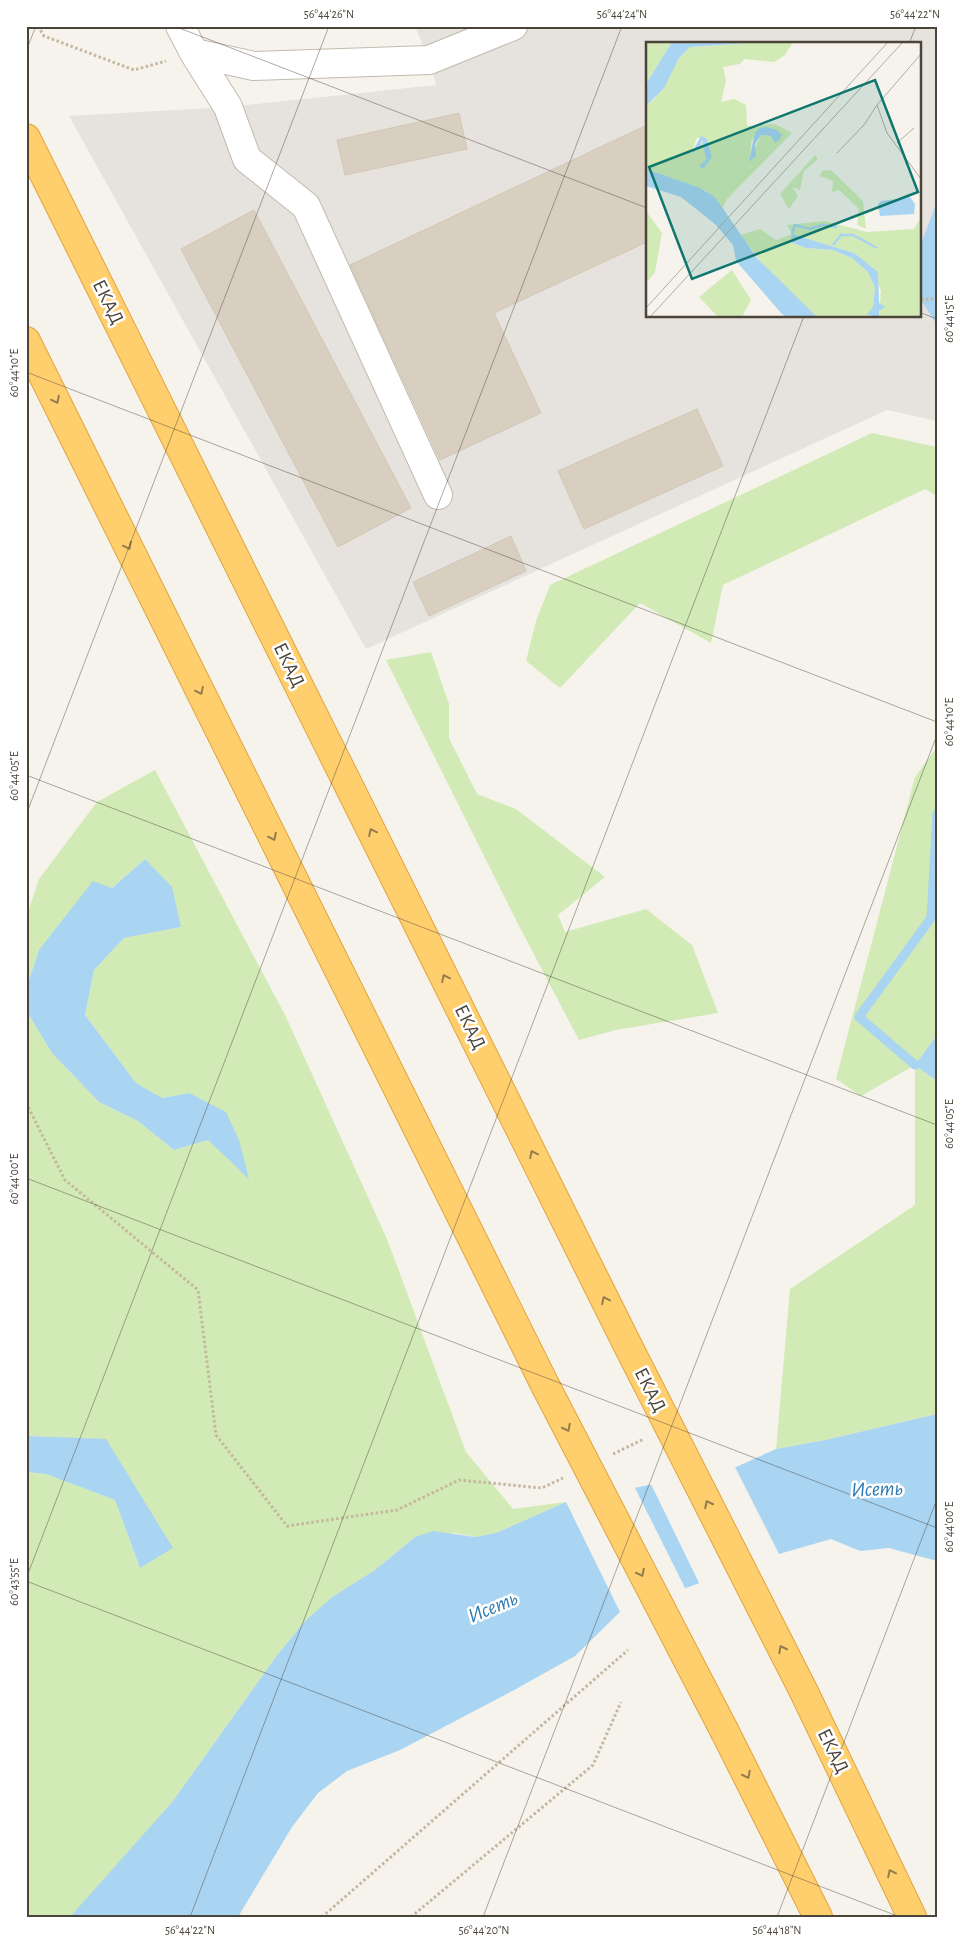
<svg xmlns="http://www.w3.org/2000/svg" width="963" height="1943" font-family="'Alegreya Sans',sans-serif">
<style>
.industrial{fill:#e6e2dd;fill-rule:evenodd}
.green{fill:#d2eab5}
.water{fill:#a9d4f2}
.pier{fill:#f6f3ec}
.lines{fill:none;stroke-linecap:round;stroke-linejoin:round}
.stream{stroke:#a9d4f2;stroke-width:9}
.building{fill:#d8cfc1;stroke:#d3c7b4}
.minor-casing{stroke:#c2bbae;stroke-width:30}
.highway-casing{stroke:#e0a43c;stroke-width:30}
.path{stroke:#c4b79f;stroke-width:3;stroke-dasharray:2.5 2.5;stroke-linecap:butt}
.minor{stroke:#fff;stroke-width:28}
.highway{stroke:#ffcf6e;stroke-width:28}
.highway-bridge-casing{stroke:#e0a43c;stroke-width:30;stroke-linecap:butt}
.highway-bridge{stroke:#ffcf6e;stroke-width:28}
.oneway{stroke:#937c4e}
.ticks{fill:none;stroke:#4b4439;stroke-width:1;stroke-opacity:0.45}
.labels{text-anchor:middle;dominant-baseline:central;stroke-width:5;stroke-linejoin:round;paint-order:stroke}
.street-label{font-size:20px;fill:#4b4439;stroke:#fff}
.water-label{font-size:21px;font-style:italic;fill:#2e7ab2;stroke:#fff}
.inset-river{fill:none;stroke:#a9d4f2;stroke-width:2.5}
.inset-road{fill:none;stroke:#b2ada4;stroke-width:1}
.view{fill:#0f766e;fill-opacity:0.15;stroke:#0f766e;stroke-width:2.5}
.inset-edge{fill:none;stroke:#4b4439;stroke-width:2.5}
.neatline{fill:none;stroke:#4b4439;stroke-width:2}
.ticks-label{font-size:12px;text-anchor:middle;fill:#4b4439}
</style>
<rect width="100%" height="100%" fill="#f6f3ec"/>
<path class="industrial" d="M415,26H937V421L887,410L366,649L69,116L228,107L436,85L429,60ZM647,44H919V316H647Z"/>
<path class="green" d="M872,433L937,447V496L925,489L723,585L711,643L640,603L560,688L526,661L536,621L550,585Z
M431,652L449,704V738L477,794L516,809L605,877L558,915L565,932L646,909L692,945L718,1013L616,1030L579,1040L518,924L386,660Z
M937,747V1035L915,1065L937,1081V1414L825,1440L776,1449L790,1289L915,1205V1065L861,1096L836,1079L915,777Z
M155,770L286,1017L387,1239L466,1452L513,1509L566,1502L496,1533L475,1537L455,1533L415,1537L375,1570L332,1597L304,1622L275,1658L173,1801L79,1908L70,1917H26V1472L46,1474L115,1500L140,1568L106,1440L26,1436V1010L52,1053L99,1102L138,1121L174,1150L208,1140L249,1178L189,1093L162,1098L136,1083L85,1015L94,970L124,938L181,927L145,859L39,950L26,989V918L39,879L97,802Z"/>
<path class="water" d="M937,202V325L921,300L922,241Z
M145,859L172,887L181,927L124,938L94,970L85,1015L136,1083L162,1098L189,1093L226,1112L239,1140L249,1179L208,1140L174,1150L138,1121L99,1102L52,1053L26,1010V989L39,950L93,881L112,888Z
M937,1035V1081L915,1065Z
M937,1414V1561L889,1548L860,1551L831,1539L779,1554L620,1612L575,1656L516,1689L400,1750L347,1771L318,1793L292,1827L238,1917H70L173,1801L275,1658L304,1622L332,1597L375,1570L415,1537L433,1531L475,1537L496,1533L566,1502L736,1467L776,1449L825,1440Z
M26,1436L106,1439L173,1548L140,1568L115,1500L46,1474L26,1472Z"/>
<path class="pier" d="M734,1465L780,1556L700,1585L650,1482Z
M634,1486L686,1590L621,1614L565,1500Z"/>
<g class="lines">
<path class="stream" d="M915,1065L859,1017L931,918L937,814"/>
</g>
<path class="building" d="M459,113L467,149L345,175L337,140Z
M647,125V242L494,313L541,413L440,460L350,265Z
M254,210L411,508L338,547L181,249Z
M697,409L723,466L584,529L558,471Z
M511,536L526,571L429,616L413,582Z"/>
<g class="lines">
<g class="minor-casing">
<path id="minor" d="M180,26L194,53L254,66L429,60L513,26
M194,53L228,107L247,159L306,206L438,495"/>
</g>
<g class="highway-casing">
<path id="highway" d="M26,138L627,1344L804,1692L912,1917
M26,341L545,1385
M725,1732L818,1917"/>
</g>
<path class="path" d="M38,26L44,36L134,70L166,61
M921,300L937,298
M26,1103L65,1180L198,1290L216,1435L287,1526L397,1510L459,1480L542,1488L563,1478
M613,1454L644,1439
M322,1917L628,1650
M411,1917L593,1765L621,1702"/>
<use href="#minor" class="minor"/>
<use href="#highway" class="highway"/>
<g class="highway-bridge-casing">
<path id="highway-bridge" d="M545,1385L725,1732"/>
</g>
<use href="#highway-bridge" class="highway-bridge"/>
</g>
<defs><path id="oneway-chevron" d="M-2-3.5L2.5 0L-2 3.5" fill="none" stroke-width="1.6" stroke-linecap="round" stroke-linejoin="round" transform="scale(1.25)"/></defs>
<g class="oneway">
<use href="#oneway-chevron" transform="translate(56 400) rotate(64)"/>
<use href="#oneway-chevron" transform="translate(128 546) rotate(64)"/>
<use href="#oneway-chevron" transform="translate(200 691) rotate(64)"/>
<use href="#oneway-chevron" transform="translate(372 832) rotate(-116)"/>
<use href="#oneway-chevron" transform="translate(273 837) rotate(64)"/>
<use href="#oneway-chevron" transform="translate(445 978) rotate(-116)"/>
<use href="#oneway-chevron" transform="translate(533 1154) rotate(-116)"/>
<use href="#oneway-chevron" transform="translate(605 1300) rotate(-116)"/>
<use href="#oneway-chevron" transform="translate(567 1428) rotate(63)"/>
<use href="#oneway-chevron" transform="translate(708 1504) rotate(-117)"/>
<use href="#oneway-chevron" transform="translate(641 1573) rotate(63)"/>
<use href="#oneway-chevron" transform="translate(782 1649) rotate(-117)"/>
<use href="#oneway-chevron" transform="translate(747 1775) rotate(63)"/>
<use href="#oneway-chevron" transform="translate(891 1873) rotate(-116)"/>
</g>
<path class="ticks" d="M174,26L647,208M909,44L916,26M26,51L36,26M919,312L937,319M26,372L937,722M26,775L937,1125M26,815L329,26M26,1178L937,1528M26,1579L622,26M26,1581L900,1917M190,1917L804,316M483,1917L937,735M777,1917L937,1499"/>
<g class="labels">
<g class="street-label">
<text transform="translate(108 302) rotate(64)">ЕКАД</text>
<text transform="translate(289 665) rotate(64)">ЕКАД</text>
<text transform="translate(470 1027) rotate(64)">ЕКАД</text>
<text transform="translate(650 1390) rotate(63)">ЕКАД</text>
<text transform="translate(833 1751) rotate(64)">ЕКАД</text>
</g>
<g class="water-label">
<text transform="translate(877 1489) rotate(-2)">Исеть</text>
<text transform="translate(493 1607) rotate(-23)">Исеть</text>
</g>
</g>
<g transform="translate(646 42)">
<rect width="275" height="275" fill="#f6f3ec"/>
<path d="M0,0H26L0,42ZM119,0H147L139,13L128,20L98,17L94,22L77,25L80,39L75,60L88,57L100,63L101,84L129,82L146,91L81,157L77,165L80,171L69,155L58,148L0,127V64L8,57L33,16L44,5ZM120,85L125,94L115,93L104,119L105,99ZM51,96L61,97L66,115L60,118L56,97H54L55,104L45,111ZM169,113L172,117L158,129L154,148L146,145L152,154L143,167L134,152ZM185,128L217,159L220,187L211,183L213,167L193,148L186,150L187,139L174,134L176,129ZM0,169L16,191L9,230L0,241ZM275,175V275H233L235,249L230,237L208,211L146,192L144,200L160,206L187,208L206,216L222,230L229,246L227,265L221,275H171L120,227L95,193L114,187L130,198L146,192L141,183L179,179L221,190L268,187ZM86,228L105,258L96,275H72L53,255Z" fill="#d2eab5" fill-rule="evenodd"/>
<path d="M26,0H119L44,5L33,16L18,46L0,64V42ZM120,85L131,88L136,93L133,98L129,101L125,94L115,93L109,102L110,114L103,120L109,91L113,86ZM55,94L61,97L66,115L57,127L53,124L60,118L56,97L55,104L45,112ZM0,127L54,146L69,155L111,216L171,275H140L135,271L90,219L87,203L69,182L35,155L0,144ZM264,155L269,162L268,172L234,174L232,162L235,159ZM146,192L208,211L232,230L233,261L239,265L233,269V275L221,273L227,265L229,246L222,230L206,216L187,208L160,206L144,200Z" fill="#a9d4f2"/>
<path class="inset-river" d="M146,192L149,183L164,187L176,183L191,185M187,203L195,193H207L231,206"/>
<path class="inset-road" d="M275,12L231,63L241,91L275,137M251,101L268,86M191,111L218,83L231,63M0,266L242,0M4,275L257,0"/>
<path class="view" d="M229,38L272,150L46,237L3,125Z"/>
<rect width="275" height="275" class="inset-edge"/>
</g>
<rect width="963" height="1943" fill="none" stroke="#ffffff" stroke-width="55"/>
<rect x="28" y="28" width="908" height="1888" class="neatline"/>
<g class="ticks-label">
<text x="329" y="18">56°44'26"N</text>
<text x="622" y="18">56°44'24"N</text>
<text x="915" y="18">56°44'22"N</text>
<text transform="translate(949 319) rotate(-90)" y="4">60°44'15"E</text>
<text transform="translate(14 373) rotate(-90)" y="4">60°44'10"E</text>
<text transform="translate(949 722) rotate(-90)" y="4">60°44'10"E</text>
<text transform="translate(14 776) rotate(-90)" y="4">60°44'05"E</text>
<text transform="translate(949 1124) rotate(-90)" y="4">60°44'05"E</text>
<text transform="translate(14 1179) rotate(-90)" y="4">60°44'00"E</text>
<text transform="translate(949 1527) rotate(-90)" y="4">60°44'00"E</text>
<text transform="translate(14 1582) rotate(-90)" y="4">60°43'55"E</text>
<text x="190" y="1934">56°44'22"N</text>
<text x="484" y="1934">56°44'20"N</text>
<text x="777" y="1934">56°44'18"N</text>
</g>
</svg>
